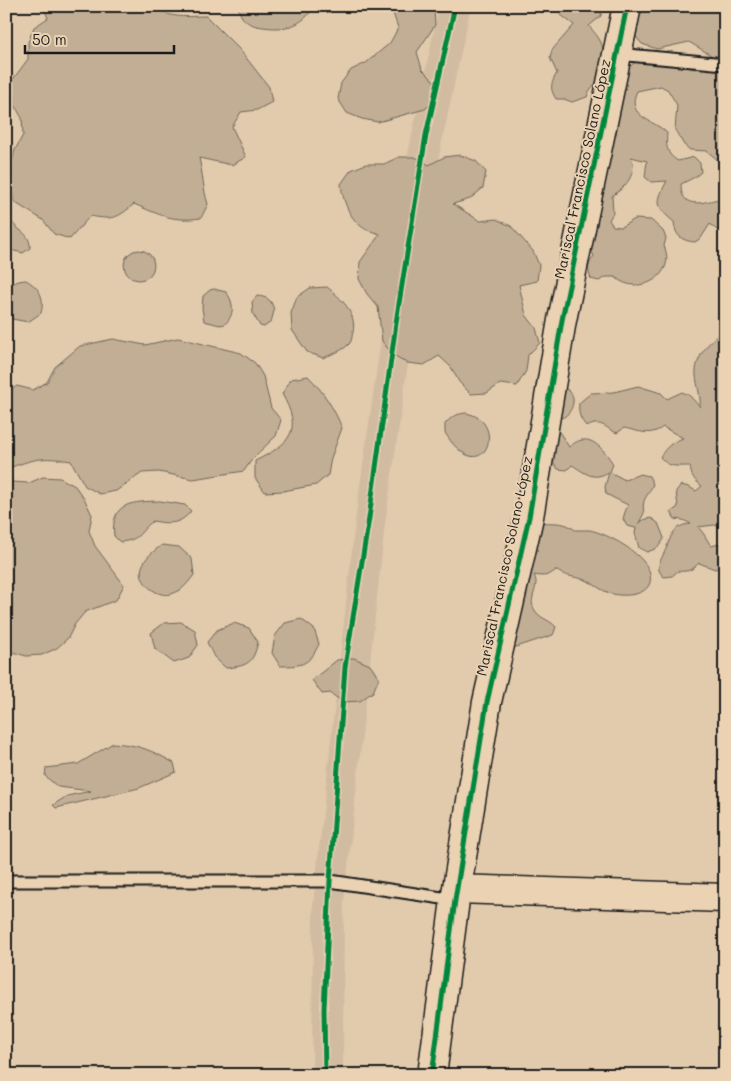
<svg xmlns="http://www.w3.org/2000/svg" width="731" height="1081" font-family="Mali,sans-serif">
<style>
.built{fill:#d2bca1}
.green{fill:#c1ae95;stroke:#6e6558}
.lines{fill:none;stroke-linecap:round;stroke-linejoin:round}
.lane-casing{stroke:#1c1c1c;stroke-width:15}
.secondary-casing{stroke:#1c1c1c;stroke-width:31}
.lane{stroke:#ead2b3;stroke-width:11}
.secondary{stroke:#ead2b3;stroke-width:28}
.cycleway-casing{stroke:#ead2b3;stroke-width:8}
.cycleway{stroke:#00873e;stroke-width:5}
.labels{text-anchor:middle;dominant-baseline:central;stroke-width:4;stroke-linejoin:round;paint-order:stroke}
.street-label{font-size:14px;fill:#1c1c1c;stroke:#ead2b3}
</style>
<rect width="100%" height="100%" fill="#e2cbad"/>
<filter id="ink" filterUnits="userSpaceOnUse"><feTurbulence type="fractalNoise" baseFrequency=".02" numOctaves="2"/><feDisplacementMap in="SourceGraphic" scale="10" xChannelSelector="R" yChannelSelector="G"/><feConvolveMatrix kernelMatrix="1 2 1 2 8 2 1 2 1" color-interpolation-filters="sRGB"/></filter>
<g filter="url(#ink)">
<path class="built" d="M439,6H471L436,170L385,524L344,904L343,1075H312L313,904L355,521L406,163Z"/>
<path class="green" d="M43,6H156C168,20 189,16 206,16L240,50L269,87L272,102L257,110L241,112L232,127L246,157L232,165L199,158C203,174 203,189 208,204L201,218C172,222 160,215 134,204C117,219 112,220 90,216L70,239L54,234L43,220L14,202L11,185L7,183L15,150L23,135L22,118L14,104L8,86L28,59V42L34,27L48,18Z
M238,6H314C303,27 284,30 263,27C255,26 247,24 242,17C240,14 239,10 238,6Z
M387,6H434L435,25L417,52L422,69L434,81L438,97L425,109L378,122L362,119L347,113L338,99L341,83L351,70L366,63L390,43L398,28L393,13Z
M555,6H603L601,16L589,26C602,41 605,46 603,66C602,69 602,75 601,78C597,86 590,85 587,97L572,102L564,99H556C549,88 551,83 557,73L550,58L552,50L574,25L561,15Z
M632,6H725V60H719L689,42L657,49L642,44L631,31Z
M640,58L682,62L687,67L695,69L702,64L725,67V166L707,151L690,150L684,145L675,130L677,105L668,90L661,86L637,91C625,117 653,119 667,133C666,146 666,154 678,161L694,157L700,163L701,172L695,177L681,184C680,213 709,201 725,197V225L717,230L710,224L701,238L695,242C682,241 675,236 674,222C656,207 655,203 667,181L651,182L645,177L647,161L631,157C637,174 627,186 612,196L613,213L609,220L613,226L621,227L635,219L651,220L663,231L666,238L664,246C678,275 638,298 615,277H606L599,281L591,279C587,269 588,264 594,256L587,241L628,68Z
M460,155L476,161L486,172L483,188L470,199L453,204L480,221L496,219L511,226L533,251L539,265L537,281L519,285L526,315L536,328L540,343L528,355L526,371L517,386L500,384L487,393L471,394L459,382L451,367L439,356L424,365L407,363L392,354L382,341L378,307L367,294L359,279L360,262L380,234C375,232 369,231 365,229C349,219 343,201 341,184L351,170L366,164H384L399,157H415L429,165L444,157Z
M6,207L11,209C6,232 31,227 30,248L23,253L6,249Z
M124 265a15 15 0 1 1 30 0a15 15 0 1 1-30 0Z
M26,280C40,288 45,298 41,313L28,322L12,319C2,301 2,281 26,280Z
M327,287C341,298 357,313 353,332C352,335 352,340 350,343C343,351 332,354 323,358L307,352L292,330L291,313L297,297L310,288Z
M214,289L226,292C234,302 235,315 225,324L220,325L204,321L202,308L203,296L210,290Z
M257,296C268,297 272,300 274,311L271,322L264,327L260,326L253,314L252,302Z
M725,331V535L722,527L714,525L698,527L703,533L711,546L719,544L725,546V565L715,569L699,563C692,570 688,572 678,571L672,576L664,577C662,575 660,573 659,570C658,564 661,560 663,555C671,541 670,525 691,524L683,520L675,519L671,512L678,507L676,491L681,485L689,487L696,491L702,486C694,480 691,476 690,466C676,466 669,468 660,457C666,447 672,442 683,438L663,427C650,437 639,431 624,428L617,433C605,428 601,419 587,427C580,419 578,414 579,403L591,393L614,392L638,386L661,393L667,399L682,392L689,395L700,407C701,396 697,386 696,376C694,359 710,338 725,331Z
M178,338L241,353L255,363L263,376L271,408L281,420L276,436L253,458L244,471L193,479L159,472L142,473L116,491L100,494L85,486L71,461C41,456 34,459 6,469V393L17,386L33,390L47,382L55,367L80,346L113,339L145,345Z
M308,376C323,391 334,408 342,428L331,458L328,475L316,485L283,491L265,492L255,478V461C291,443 303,431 282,394L291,379Z
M561,388C564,389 567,389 569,391C578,398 571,416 561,418C558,419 555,418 552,418Z
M466,413C505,420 488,478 457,448C452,444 449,438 445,433V424C451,417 456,414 466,413Z
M553,427L560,433L569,447C573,444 578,440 583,440C595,438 608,455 613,464L610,472L625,480L640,474L649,476L653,484C648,497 641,498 644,513L638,525L643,520L651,518L658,523L664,538C660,547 656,549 647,552L639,548L635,533L636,528L627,526L623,519L625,512L628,505L606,494L605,487L609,472C593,481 587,474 572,465L567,470L558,469L553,462L545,461Z
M43,477L60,478L75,486L85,500L92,515L89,531L95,546L124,585L116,600L85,612L75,624L68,638L57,648L42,655L26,656L10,651L6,652V486L12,482L29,483Z
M160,501L185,505L191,511C180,525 169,524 153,521C139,531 142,540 120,542L114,536C110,501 133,502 160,501Z
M538,522C551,524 564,520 575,530C580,530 585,530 590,530C608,534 643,553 649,571C658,596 624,598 609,593C601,590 595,585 588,581C577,576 566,578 556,570C549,576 544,577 534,575C535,577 536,580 536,582C536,594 527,602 537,613C542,619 550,620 556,627L553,635L507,650Z
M162,545L179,547L192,559L194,575C187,584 182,591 171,594C157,598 137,582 142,567C145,557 154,551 162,545Z
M301,619L314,629L319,644C309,665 303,666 280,666L272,653L275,636L285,623Z
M181,622L195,630L198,645L189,658L174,663L155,649L151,633L164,623Z
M234,623L249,628L258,642C253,664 247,666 226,668L214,657L207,642L217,630Z
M354,658L370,665L379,678L373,692L360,701L343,702L330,693L322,694L312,680L337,660Z
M113,743C140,745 151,750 174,763L176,772L139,788L56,808L53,805L67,796L91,791L58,787L45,776L46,768L78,764Z"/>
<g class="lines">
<g class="lane-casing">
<path id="lane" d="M617,54L725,64
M6,881H330L455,900"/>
</g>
<g class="secondary-casing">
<path id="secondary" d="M457,889L725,898
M432,1075L455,900L487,702L529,517L562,320L627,6"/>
</g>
<use href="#lane" class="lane"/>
<use href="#secondary" class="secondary"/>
<g class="cycleway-casing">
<path id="cycleway" d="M325,1075L324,1009L330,881L345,667L369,518L397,316L426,135L455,6
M432,1075L455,900L487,702L529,517L562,320L627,6"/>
</g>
<use href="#cycleway" class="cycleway"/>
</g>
</g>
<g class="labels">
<g class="street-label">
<text transform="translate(582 169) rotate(-78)">Mariscal Francisco Solano López</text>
<text transform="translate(504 566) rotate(-78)">Mariscal Francisco Solano López</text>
</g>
</g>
<rect width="731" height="1081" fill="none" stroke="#ead2b3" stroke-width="25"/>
<rect x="12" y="12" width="706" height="1056" fill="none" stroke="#1c1c1c" stroke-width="2" filter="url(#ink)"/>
<path d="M25 45v8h149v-8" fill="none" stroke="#1c1c1c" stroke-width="2.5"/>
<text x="32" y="45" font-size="15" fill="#1c1c1c" stroke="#ead2b3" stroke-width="4" paint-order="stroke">50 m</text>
</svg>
